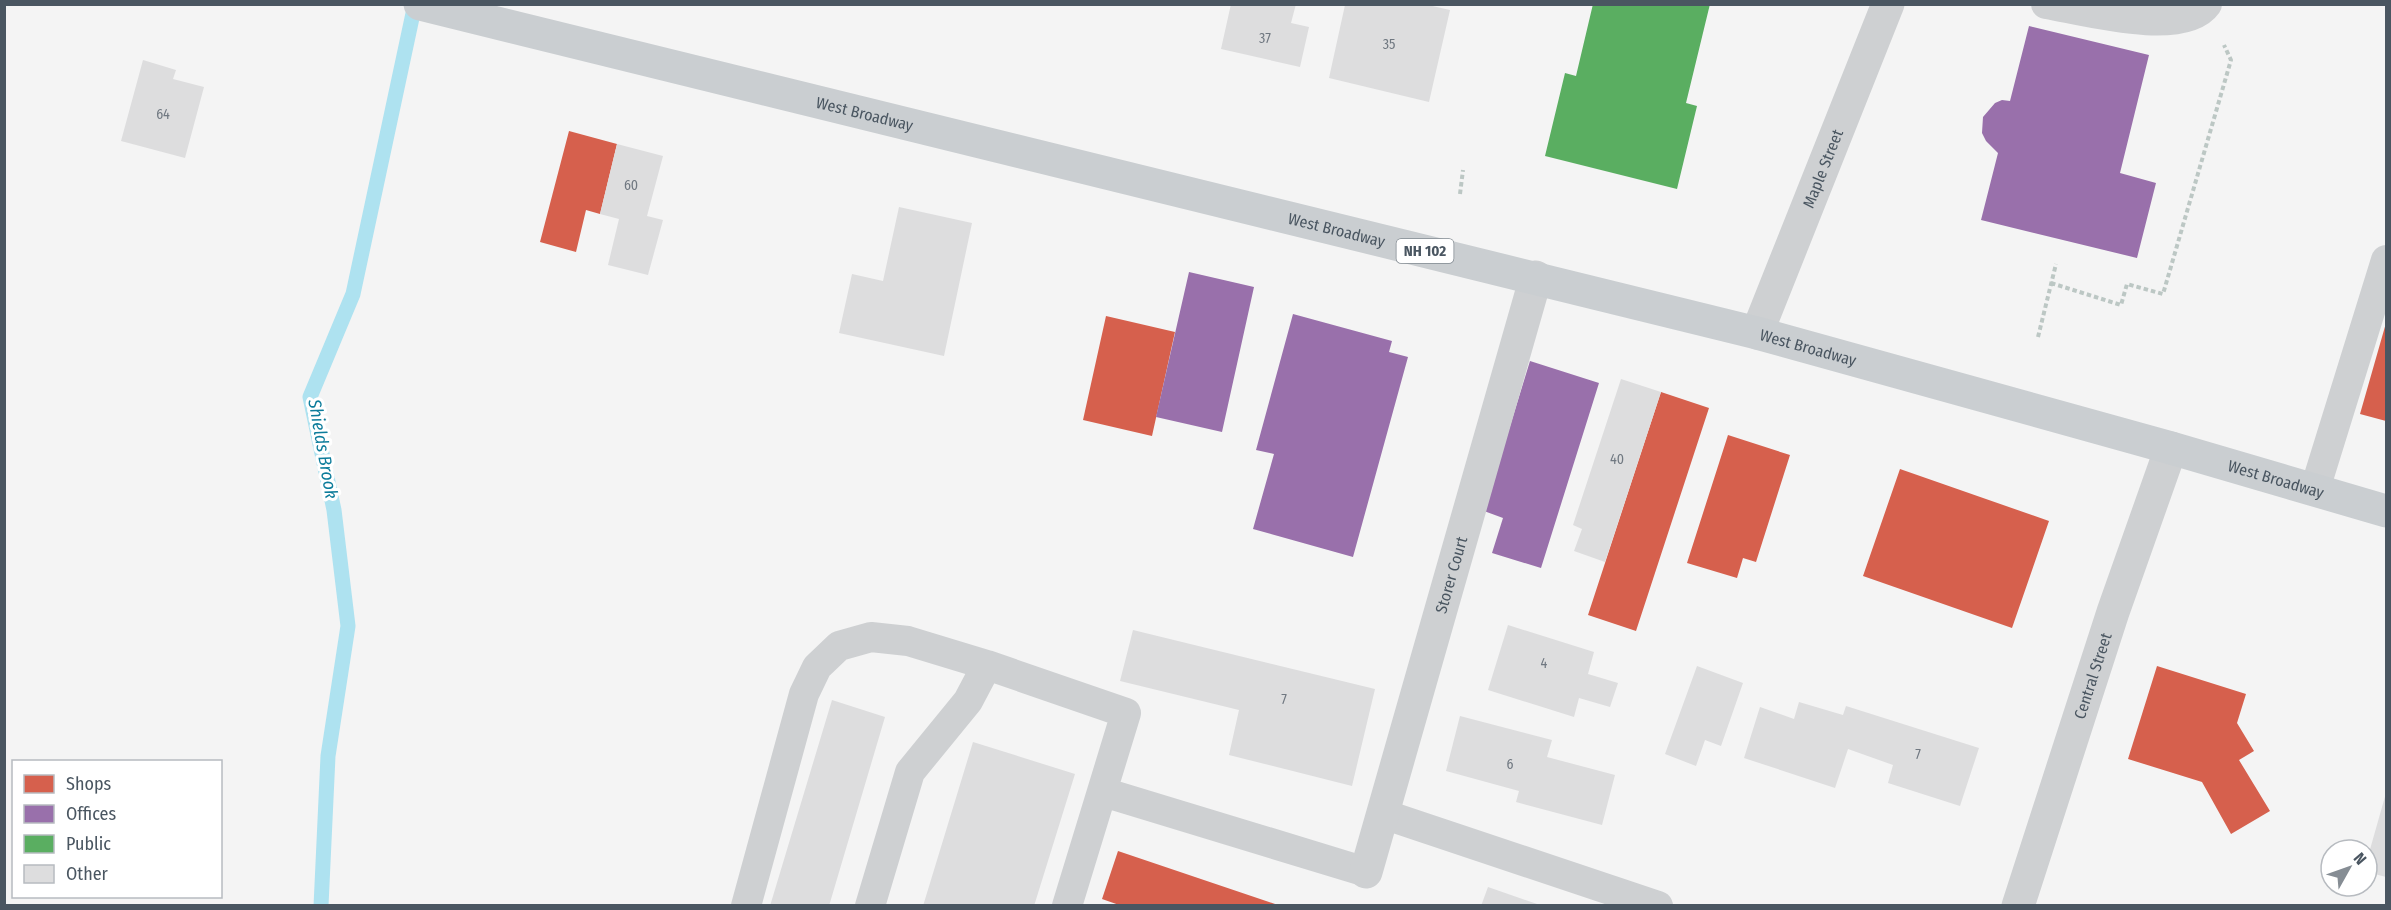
<svg xmlns="http://www.w3.org/2000/svg" width="2391" height="910" font-family="'Fira Sans Condensed',sans-serif">
<style>
.shops{fill:#d6604d}
.offices{fill:#9970ab}
.public{fill:#5aae61}
.lines{fill:none;stroke-linecap:round;stroke-linejoin:round}
.stream{stroke:#aee2f0;stroke-width:15}
.building{fill:#ddddde}
.path{stroke:#bcc7c4;stroke-width:4;stroke-dasharray:4.5 3;stroke-linecap:butt}
.lane{stroke:#ced0d2;stroke-width:30}
.street{stroke:#ced0d2;stroke-width:33}
.primary{stroke:#caced1;stroke-width:33}
.labels{text-anchor:middle;dominant-baseline:central;stroke-width:6;stroke-linejoin:round;paint-order:stroke}
.number-label{font-size:14px;fill:#707881}
.shield{fill:#fff;stroke:#808990;stroke-width:1.5}
.shield-label{font-size:15px;font-weight:bold;fill:#4a5661}
.street-label{font-size:16px;fill:#4a5661;stroke:#fff}
.water-label{font-size:18px;font-style:italic;fill:#0c7c9b;stroke:#fff}
</style>
<rect width="100%" height="100%" fill="#f4f4f4"/>
<path class="shops" d="M569,131L617,144L600,214L586,210L576,252L540,242Z
M1106,316L1175,332L1152,436L1083,420Z
M2386,323V421L2360,414Z
M1661,392L1709,408L1636,631L1588,615Z
M1728,435L1790,455L1756,562L1743,558L1737,578L1687,563Z
M1900,469L2049,521L2012,628L1863,576Z
M2157,666L2246,694L2237,723L2254,751L2239,760L2270,811L2231,834L2202,782L2128,759Z
M1118,851L1278,905V906H1122L1102,899Z"/>
<path class="offices" d="M2029,26L2149,55L2120,173L2156,183L2137,258L1981,220L1998,153L1986,141L1982,133L1983,117L1995,103L2002,100L2010,101Z
M1189,272L1254,287L1222,432L1156,417Z
M1293,314L1392,341L1389,352L1408,357L1353,557L1253,529L1274,454L1256,450Z
M1530,361L1599,383L1541,568L1492,553L1503,518L1484,511Z"/>
<path class="public" d="M1593,4H1710L1686,103L1697,106L1677,189L1545,156L1565,73L1576,76Z"/>
<g class="lines">
<path class="stream" d="M321,906L328,756L348,626L334,510L310,397L353,294L415,4"/>
</g>
<path class="building" d="M1231,4H1296L1291,23L1309,27L1300,67L1221,49Z
M1345,5H1428L1450,10L1429,102L1329,78Z
M143,60L176,70L173,79L204,87L185,158L121,141Z
M617,144L663,156L647,216L663,220L648,275L608,265L619,219L600,214Z
M899,207L972,223L944,356L839,333L852,274L883,281Z
M1621,379L1661,392L1605,562L1574,551L1582,529L1573,525Z
M1508,625L1594,652L1588,674L1618,683L1610,707L1579,698L1574,717L1488,690Z
M1133,630L1375,689L1352,786L1229,755L1239,710L1120,681Z
M1697,666L1743,683L1721,746L1705,740L1696,766L1665,754Z
M832,700L885,717L829,906H770Z
M1799,702L1843,715L1846,706L1979,748L1960,806L1888,783L1893,765L1848,749L1835,788L1744,758L1760,707L1794,719Z
M1460,716L1552,740L1547,757L1615,775L1602,825L1516,802L1519,791L1446,771Z
M973,742L1075,774L1034,906H923Z
M2386,793V877L2367,872V860Z
M1488,887L1540,905V906H1481Z"/>
<g class="lines">
<path class="path" d="M1460,194L1463,170
M2051,283L2121,305L2127,284L2163,294L2231,60L2224,45
M2038,337L2056,264"/>
<path class="lane" d="M2046,4C2082,10 2183,38 2207,4
M2315,489L2386,260
M1103,792L1366,872
M1383,814L1658,906
M746,906L804,694L817,667L839,646L871,637L908,641L987,665L1126,713L1067,906
M870,906L910,772L968,701L987,665"/>
<g class="street">
<path id="s1" d="M1757,333L1888,4"/>
<path id="s2" d="M1366,872L1536,277"/>
<path id="s3" d="M2018,906L2113,612L2171,448"/>
</g>
<path class="primary" id="s4" d="M420,4L1757,333L2171,448L2386,511"/>
</g>
<g class="labels">
<g class="number-label">
<text x="1265" y="38">37</text>
<text x="1389" y="44">35</text>
<text x="163" y="114">64</text>
<text x="631" y="185">60</text>
<text x="1617" y="459">40</text>
<text x="1544" y="663">4</text>
<text x="1284" y="699">7</text>
<text x="1918" y="754">7</text>
<text x="1510" y="764">6</text>
</g>
<rect class="shield" x="1396.5" y="239" width="57" height="24" rx="4.5"/>
<g class="shield-label">
<text x="1425" y="251">NH 102</text>
</g>
<g class="street-label">
<text stroke="none"><textPath href="#s4" startOffset="458">West Broadway</textPath></text>
<text stroke="none"><textPath href="#s1" startOffset="177">Maple Street</textPath></text>
<text stroke="none"><textPath href="#s4" startOffset="944">West Broadway</textPath></text>
<text stroke="none"><textPath href="#s4" startOffset="1430">West Broadway</textPath></text>
<text stroke="none"><textPath href="#s4" startOffset="1916">West Broadway</textPath></text>
<text stroke="none"><textPath href="#s2" startOffset="309">Storer Court</textPath></text>
<text stroke="none"><textPath href="#s3" startOffset="242">Central Street</textPath></text>
</g>
<g class="water-label">
<text transform="translate(323 449) rotate(80)">Shields Brook</text>
</g>
</g>
<rect width="2391" height="910" fill="none" stroke="#4a5661" stroke-width="12"/>
<rect x="12" y="760" width="210" height="138" fill="#ffffff" stroke="#b7bbc0" stroke-width="1.5"/>
<rect x="24" y="775" width="30" height="18" fill="#d6604d" stroke="#b7bbc0" stroke-width="1.5"/>
<text x="66" y="790" font-size="18" fill="#4a5661">Shops</text>
<rect x="24" y="805" width="30" height="18" fill="#9970ab" stroke="#b7bbc0" stroke-width="1.5"/>
<text x="66" y="820" font-size="18" fill="#4a5661">Offices</text>
<rect x="24" y="835" width="30" height="18" fill="#5aae61" stroke="#b7bbc0" stroke-width="1.5"/>
<text x="66" y="850" font-size="18" fill="#4a5661">Public</text>
<rect x="24" y="865" width="30" height="18" fill="#ddddde" stroke="#b7bbc0" stroke-width="1.5"/>
<text x="66" y="880" font-size="18" fill="#4a5661">Other</text>
<g transform="translate(2349 868) rotate(50)"><circle r="28" fill="#ffffff" stroke="#b7bbc0" stroke-width="1.5"/>
<path d="M0-4.5L10 22L0 15L-10 22Z" fill="#868d94"/>
<text y="-9" font-size="16" font-weight="bold" text-anchor="middle" fill="#4a5661">N</text>
</g>
</svg>
